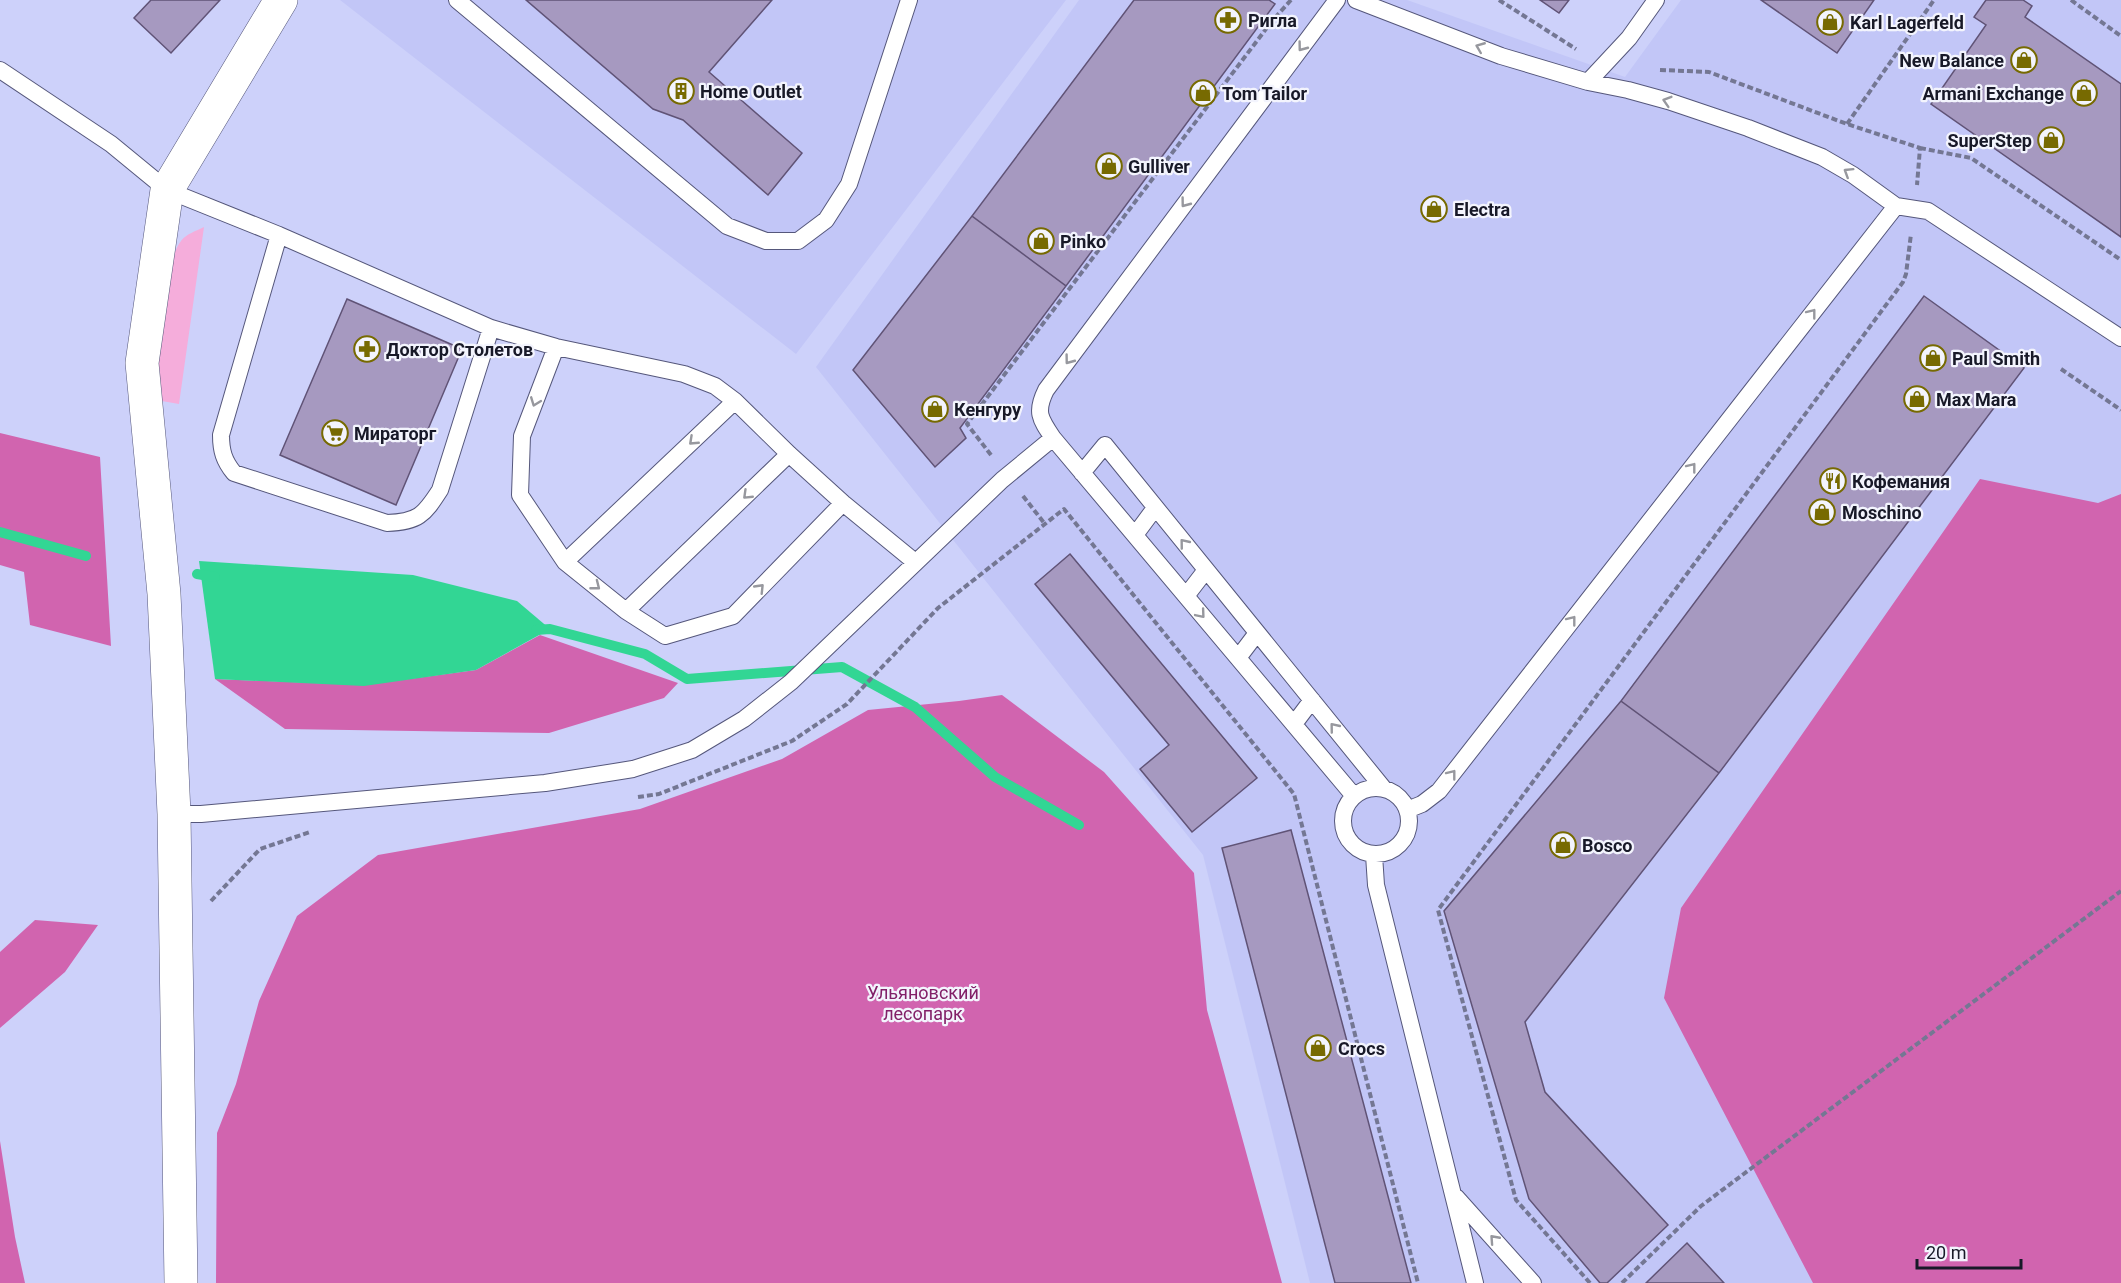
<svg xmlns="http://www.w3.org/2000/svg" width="2121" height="1283" font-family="Roboto,sans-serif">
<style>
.built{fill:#c2c6f7}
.green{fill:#f5addb}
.forest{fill:#d164af}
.water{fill:#32d694}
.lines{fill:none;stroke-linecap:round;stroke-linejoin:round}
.stream{stroke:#32d694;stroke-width:10}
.building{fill:#a699c0;stroke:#605376;stroke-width:1.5}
.service-casing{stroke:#55577b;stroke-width:18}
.minor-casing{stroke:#55577b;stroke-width:34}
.path{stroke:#747793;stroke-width:4;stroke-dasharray:6 3;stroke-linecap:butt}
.service{stroke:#fff;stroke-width:16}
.minor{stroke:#fff;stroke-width:33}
.oneway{stroke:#97989e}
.labels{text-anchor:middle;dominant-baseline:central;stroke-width:4.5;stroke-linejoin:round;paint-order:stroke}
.poi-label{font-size:18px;font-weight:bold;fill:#181928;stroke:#f3f4fd;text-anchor:start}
.park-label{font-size:18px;fill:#822068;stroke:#f3f4fd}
</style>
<rect width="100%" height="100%" fill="#cdd1fa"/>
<path class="built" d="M340,0H1066L796,354Z
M1079,0H1407L1625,77L1681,0H2121V1283H1310L1203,855L816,367Z"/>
<path class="green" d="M204,227L179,404L156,400C159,365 161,267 181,241C186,234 196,231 204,227Z"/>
<path class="forest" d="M0,433L100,457L111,646L30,625L24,572L0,565Z
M1980,479L2098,503L2121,494V1283H1813L1664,998L1681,908Z
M540,635L678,683L664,698L549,733L285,729L215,679L364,685L476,670Z
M1002,695L1104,772L1194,873L1207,1010L1282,1283H216L217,1133L236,1084L259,1001L297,916L378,855L640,809L782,759L868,710L959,701Z
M35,920L98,925L65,972L0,1028V952Z
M0,1141L15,1237L25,1283H0Z"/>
<path class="water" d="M199,561L413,575L517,601L550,629L476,670L364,686L215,679Z"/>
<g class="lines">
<path class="stream" d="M0,532L86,556
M197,574L215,577
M536,630L550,629L645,654L687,679L842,667L915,707L995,777L1079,825"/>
</g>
<path class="building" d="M151,0H220L171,53L134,18Z
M526,0H772L709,72L802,153L768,195L683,120L653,109Z
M1134,0H1269L1275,4L1066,286L972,216Z
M1540,0H1569L1559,13Z
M1761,0H1874L1837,53Z
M1986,0H2023L2032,6L2025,17L2121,84V237L1931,104L1986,25L1974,17Z
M972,216L1066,286L960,428L966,438L935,467L853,370Z
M1924,296L2024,368L1719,773L1621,701Z
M347,299L462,349L396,505L280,455Z
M1070,554L1257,778L1192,832L1140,769L1169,745L1035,584Z
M1621,701L1719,773L1525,1022L1545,1092L1668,1225L1607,1283H1600L1529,1199L1444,911Z
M1291,830L1411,1283H1335L1222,848Z
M1687,1243L1724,1283H1646Z"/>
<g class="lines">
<g class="service-casing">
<path id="service" d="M457,0L727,226L766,241H798L826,220L849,184L909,0
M1337,0L1046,390C1035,412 1040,419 1053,438L1354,796
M1356,0L1501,56L1588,82L1628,90L1668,101L1748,128L1822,157L1853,175L1896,206L1928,211L2121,338
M0,70L111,144L167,190L279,235L491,328L556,347L684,374L715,386L735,401L789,454L843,503L915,562
M1588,82L1629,38L1656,0
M279,235L221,435C221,451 224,461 234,473L387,523C418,522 424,515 440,490L491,328
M556,347L522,436L520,495L565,562L626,611L665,636L733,616L843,503
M1082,473L1105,445L1384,789
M1135,535L1155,508
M565,562L735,401
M1186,596L1206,570
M626,611L789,454
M1238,658L1257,633
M1294,724L1312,700
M1343 821a33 33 0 1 1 66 0a33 33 0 1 1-66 0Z
M1407,810L1422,804L1439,791L1896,206
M174,814H201L545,783L633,769L692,750L744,719L791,682L1002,480L1053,438
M1374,855L1376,885L1475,1283
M1456,1197L1533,1283"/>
</g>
<g class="minor-casing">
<path id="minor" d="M181,1283L174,814L164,594L142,363L167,190L281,0"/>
</g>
<path class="path" d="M1499,0L1576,49
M2071,0L2121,36
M1660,70L1709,72L1847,124L1920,148L1917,185
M1847,124L1934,0
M1920,148L1971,158L2121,260
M2061,369L2121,410
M991,455L967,424L1272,21L1291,0
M1023,496L1045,524
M638,797L659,794L792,741L847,704L938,608L1064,509L1294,794L1418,1283
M211,901L260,849L310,832
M1590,1283L1516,1200L1438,910L1903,282L1906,274L1911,234
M1622,1283L1701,1206L2121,891"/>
<use href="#service" class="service"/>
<use href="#minor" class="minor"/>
</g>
<defs><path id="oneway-chevron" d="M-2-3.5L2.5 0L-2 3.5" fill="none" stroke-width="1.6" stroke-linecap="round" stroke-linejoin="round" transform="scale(1.5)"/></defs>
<g class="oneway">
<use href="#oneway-chevron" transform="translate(1302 47) rotate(127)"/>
<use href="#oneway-chevron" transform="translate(1480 47) rotate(-158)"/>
<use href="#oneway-chevron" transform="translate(1667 101) rotate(-163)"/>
<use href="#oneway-chevron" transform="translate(1848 172) rotate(-148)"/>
<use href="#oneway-chevron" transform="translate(1185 203) rotate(127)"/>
<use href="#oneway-chevron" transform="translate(1812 313) rotate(-52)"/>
<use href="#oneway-chevron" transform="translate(1069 360) rotate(127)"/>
<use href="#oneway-chevron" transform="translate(535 402) rotate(111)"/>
<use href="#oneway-chevron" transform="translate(693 441) rotate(137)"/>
<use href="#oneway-chevron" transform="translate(1692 467) rotate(-52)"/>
<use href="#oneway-chevron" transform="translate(747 495) rotate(136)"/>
<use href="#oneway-chevron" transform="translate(1184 543) rotate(-129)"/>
<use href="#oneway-chevron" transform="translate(596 586) rotate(38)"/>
<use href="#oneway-chevron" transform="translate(760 588) rotate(-46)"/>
<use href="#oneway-chevron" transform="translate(1201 614) rotate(50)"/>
<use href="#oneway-chevron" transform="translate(1572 620) rotate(-52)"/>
<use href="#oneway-chevron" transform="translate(1334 727) rotate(-129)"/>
<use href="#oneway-chevron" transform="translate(1452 774) rotate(-52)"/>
<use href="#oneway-chevron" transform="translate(1494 1239) rotate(-132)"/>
</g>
<defs>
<g id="pharmacy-ring" transform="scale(1.35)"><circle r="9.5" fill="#f3f4fd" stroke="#776a01" stroke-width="1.5"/><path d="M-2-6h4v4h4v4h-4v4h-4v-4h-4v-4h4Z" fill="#776a01"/></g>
<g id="shop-ring" transform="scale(1.35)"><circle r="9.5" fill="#f3f4fd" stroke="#776a01" stroke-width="1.5"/><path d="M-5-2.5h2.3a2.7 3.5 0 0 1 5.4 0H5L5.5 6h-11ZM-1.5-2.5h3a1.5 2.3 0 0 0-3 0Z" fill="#776a01"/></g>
<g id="building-ring" transform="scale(1.35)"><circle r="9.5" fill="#f3f4fd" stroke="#776a01" stroke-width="1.5"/><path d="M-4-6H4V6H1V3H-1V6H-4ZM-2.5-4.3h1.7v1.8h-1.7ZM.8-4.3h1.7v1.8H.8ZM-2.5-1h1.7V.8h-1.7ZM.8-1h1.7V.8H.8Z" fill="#776a01"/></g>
<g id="supermarket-ring" transform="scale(1.35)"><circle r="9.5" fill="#f3f4fd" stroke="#776a01" stroke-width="1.5"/><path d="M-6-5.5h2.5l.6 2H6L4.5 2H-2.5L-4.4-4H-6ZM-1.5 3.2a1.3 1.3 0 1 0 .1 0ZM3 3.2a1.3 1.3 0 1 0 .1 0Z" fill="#776a01"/></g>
<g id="restaurant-ring" transform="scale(1.35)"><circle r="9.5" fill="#f3f4fd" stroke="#776a01" stroke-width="1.5"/><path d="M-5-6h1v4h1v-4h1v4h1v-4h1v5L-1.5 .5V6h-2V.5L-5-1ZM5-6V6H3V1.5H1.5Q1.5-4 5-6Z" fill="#776a01"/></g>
</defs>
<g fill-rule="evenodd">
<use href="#pharmacy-ring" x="1228" y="20"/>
<use href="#shop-ring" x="1830" y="22"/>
<use href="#shop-ring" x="2024" y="60"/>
<use href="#building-ring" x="681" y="91"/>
<use href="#shop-ring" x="1203" y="93"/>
<use href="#shop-ring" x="2084" y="93"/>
<use href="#shop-ring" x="2051" y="140"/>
<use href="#shop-ring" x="1109" y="166"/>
<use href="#shop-ring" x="1434" y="209"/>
<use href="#shop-ring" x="1041" y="241"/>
<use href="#pharmacy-ring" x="367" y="349"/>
<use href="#shop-ring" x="1933" y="358"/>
<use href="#shop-ring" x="1917" y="399"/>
<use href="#shop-ring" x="935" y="409"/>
<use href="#supermarket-ring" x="335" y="433"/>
<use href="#restaurant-ring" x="1833" y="481"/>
<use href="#shop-ring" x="1822" y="512"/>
<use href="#shop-ring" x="1563" y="845"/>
<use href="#shop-ring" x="1318" y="1048"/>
</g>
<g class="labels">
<g class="poi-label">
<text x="1248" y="20">Ригла</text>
<text x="1850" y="22">Karl Lagerfeld</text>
<text x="2004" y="60" text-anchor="end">New Balance</text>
<text x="700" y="91">Home Outlet</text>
<text x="1222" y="93">Tom Tailor</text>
<text x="2064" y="93" text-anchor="end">Armani Exchange</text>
<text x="2032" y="140" text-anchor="end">SuperStep</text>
<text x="1128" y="166">Gulliver</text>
<text x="1454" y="209">Electra</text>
<text x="1060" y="241">Pinko</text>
<text x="386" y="349">Доктор Столетов</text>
<text x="1952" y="358">Paul Smith</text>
<text x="1936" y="399">Max Mara</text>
<text x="954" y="409">Кенгуру</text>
<text x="354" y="433">Мираторг</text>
<text x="1852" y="481">Кофемания</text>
<text x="1842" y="512">Moschino</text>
<text x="1582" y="845">Bosco</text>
<text x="1338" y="1048">Crocs</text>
</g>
<g class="park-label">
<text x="923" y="992">Ульяновский<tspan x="923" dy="21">лесопарк</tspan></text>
</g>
</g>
<path d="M1917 1259v9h104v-9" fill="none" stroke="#181928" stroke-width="3"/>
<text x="1926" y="1259" font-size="18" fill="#181928" stroke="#f3f4fd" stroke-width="4.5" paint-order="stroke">20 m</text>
</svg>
